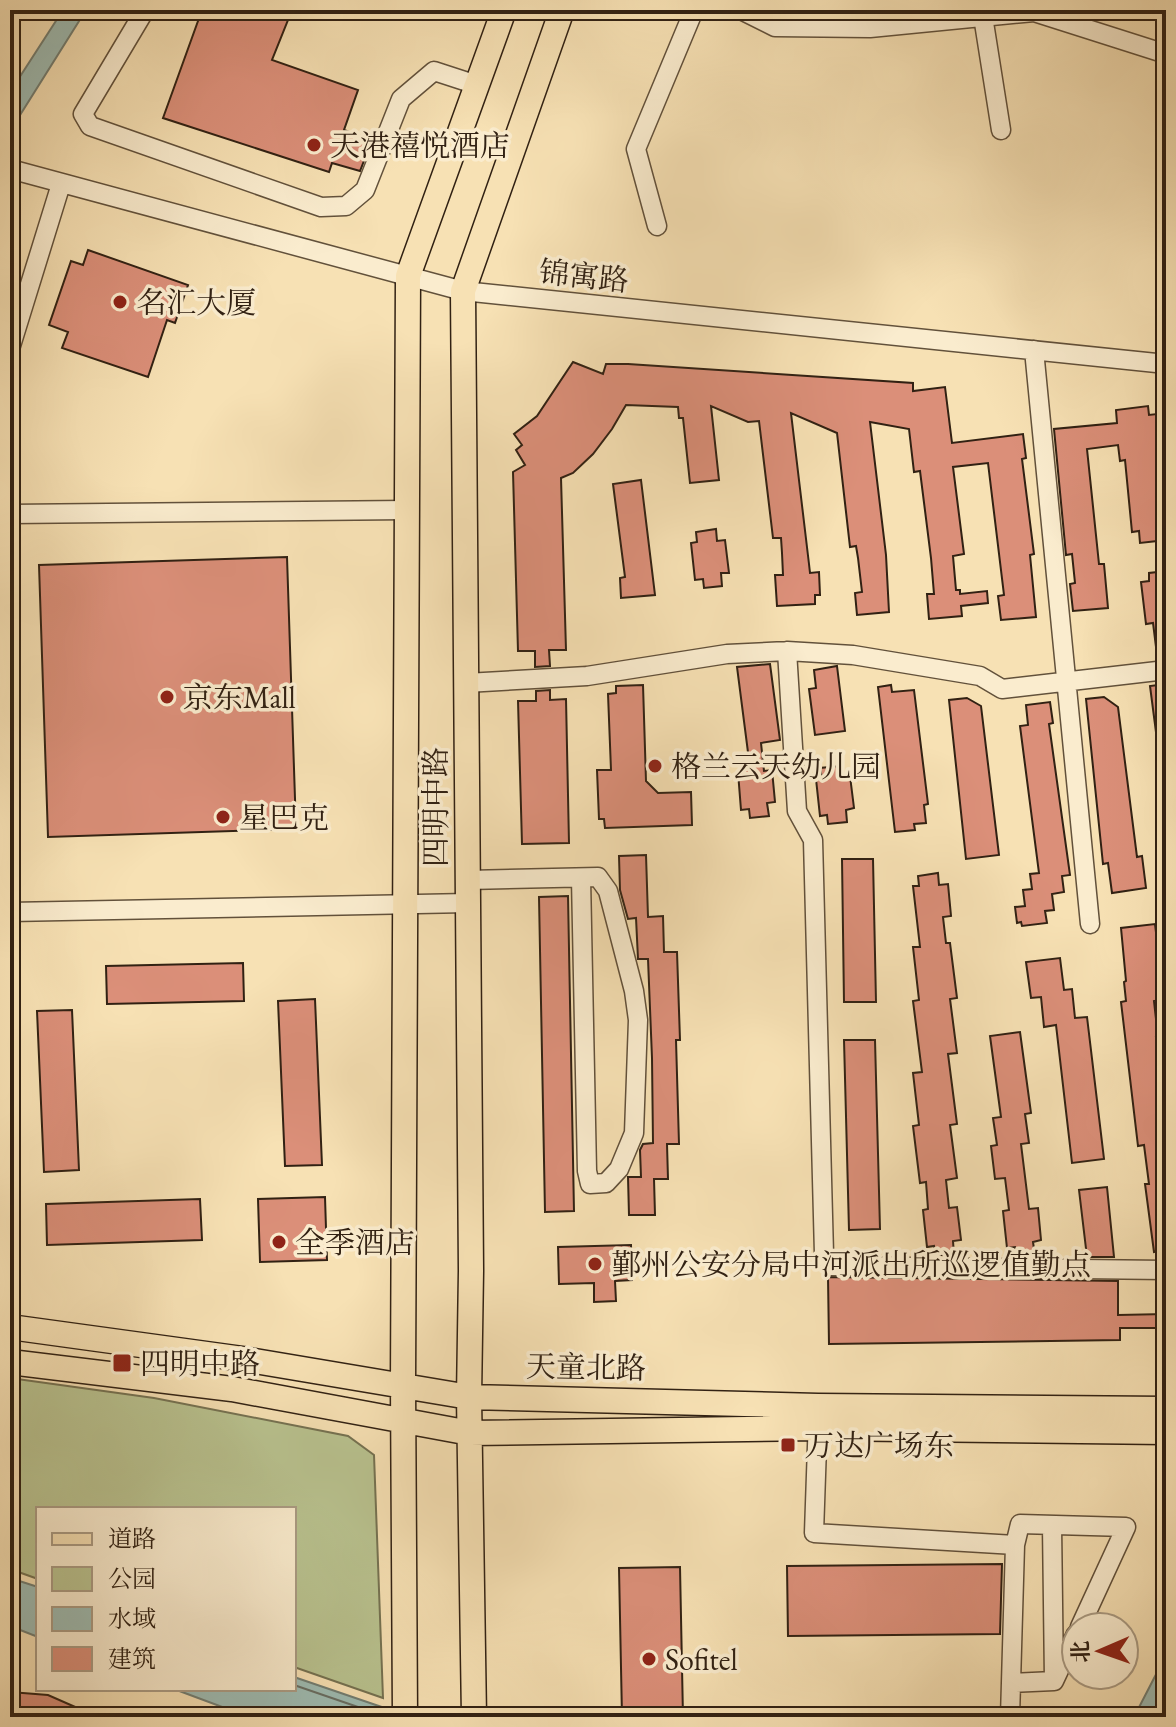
<svg xmlns="http://www.w3.org/2000/svg" width="1176" height="1727" font-family="'EB Garamond','Noto Serif SC',serif">
<style>
.green{fill:#b9c390;stroke:#757252;stroke-width:2}
.water{fill:#9ebcb3;stroke:#727e73;stroke-width:2}
.lines{fill:none;stroke-linecap:round;stroke-linejoin:round}
.shore{stroke:#686e63;stroke-width:2}
.building{fill:#db8f79;stroke:#312113;stroke-width:2}
.minor-casing{stroke:#62513b;stroke-width:21}
.major-casing{stroke:#312113;stroke-width:27}
.minor{stroke:#faecce;stroke-width:18}
.major{stroke:#f7e1b4;stroke-width:24}
.poi-dot{fill:#8f2418;stroke:#faecce;stroke-width:3}
.labels{text-anchor:middle;dominant-baseline:central;stroke-width:7;stroke-linejoin:round;paint-order:stroke}
.poi-label{font-size:30px;fill:#312113;stroke:#faecce;text-anchor:start}
.street-label{font-size:30px;fill:#312113;stroke:#faecce}
</style>
<rect width="100%" height="100%" fill="#f7e1b4"/>
<filter id="stains"><feTurbulence type="fractalNoise" baseFrequency=".0025" numOctaves="4"/><feColorMatrix values="0 0 0 0 .2 0 0 0 0 .09 0 0 0 0 .02 0 0 0 .5 -.17"/></filter>
<radialGradient id="worn" r=".72"><stop offset=".6" stop-color="#630" stop-opacity="0"/><stop offset="1" stop-color="#630" stop-opacity=".3"/></radialGradient>
<path class="green" d="M10,1378L154,1398L348,1436L374,1455L383,1698L294,1667V1509H38V1579L10,1569Z"/>
<path class="water" d="M63,10H86L10,131V92Z
M10,1578L38,1587V1637L10,1626Z
M1166,1655V1717H1134Z
M294,1677L411,1717H249L174,1689H294Z"/>
<g class="lines">
<path class="shore" d="M294,1685L387,1717"/>
</g>
<path class="building" d="M202,10H292L272,60L358,90L344,130L372,140L360,171L332,163L329,172L163,118Z
M88,250L188,285L175,323L167,320L148,377L62,348L68,332L49,325L71,261L83,265Z
M573,362L603,374L606,364H628L913,383V391L945,387L952,443L1023,434L1026,458L1022,459L1034,554L1030,555L1036,617L1001,620L998,596L1004,595L988,463L953,467L964,554L953,556L956,590H960V594L987,591L988,603L961,606L962,616L929,619L927,594H934L931,558L920,471L914,472L909,429L870,422L886,555L889,612L857,615L855,593L862,592L858,558L856,546L850,547L837,433L791,413L809,564L810,573L819,572L820,595H815V604L777,606L775,575H783L782,553L781,538H773L759,421L748,422L711,406L719,480L690,483L683,418H679L678,407L626,405L612,429L593,454L573,473L561,478L566,650H549L550,666L535,667V651H518L513,472L525,465L516,450L522,445L514,434L537,416Z
M1148,406L1149,415L1166,413V456L1158,457L1166,540L1140,543L1139,531L1132,532L1125,460L1120,461L1118,445L1087,449L1099,564H1104L1108,608L1073,611L1070,584L1075,583L1072,554L1066,555L1054,429L1117,423L1116,410Z
M641,480L655,595L621,598L620,578L625,577L613,484Z
M716,529L717,541L725,540L729,573H721L722,586L704,588L703,579L695,580L691,543L697,542L696,532Z
M287,557L296,829L48,837L39,565Z
M1166,571V655H1157L1153,623L1146,624L1141,582L1149,581V573Z
M770,664L780,740L761,743L764,771L772,770L775,802L767,803L769,816L750,818L749,809L741,810L738,772L743,771L742,761L749,760L737,667Z
M837,666L845,731L815,735L809,689L816,688L814,670Z
M1166,684V739L1157,740L1150,686Z
M643,685L646,781L658,793L691,792L692,825L605,828L604,819H599L597,770H611L608,694L616,693V686Z
M891,685L892,692L914,690L928,804L924,805L926,823L914,824L915,830L895,832L878,687Z
M550,690V700L566,699L569,843L522,844L518,701H536V691Z
M1104,697L1118,707L1137,857L1142,856L1146,888L1112,893L1108,863L1103,864L1086,699Z
M967,698L981,706L999,855L966,859L949,700Z
M1050,702L1053,723L1049,724L1070,875L1062,876L1064,892L1052,894L1054,910L1045,911L1047,923L1022,926L1021,922L1017,923L1015,907L1025,906L1023,890L1032,889L1030,874L1039,873L1020,726L1028,725L1026,705Z
M840,766L842,777L850,776L854,808L846,810L847,822L828,824L827,815L820,816L816,779L822,778L820,768Z
M646,855L648,917L663,916L664,952H677L680,1040H676L679,1144H667L668,1179H654L655,1215H629L628,1177H641L640,1150L643,1144L653,1143L652,1058L648,959H638L636,918L628,919L620,890L619,856Z
M842,859H873L876,1002H844Z
M938,873L939,885L948,884L951,916L943,917L946,943H950L957,998L950,999L957,1053L948,1054L957,1124L950,1125L957,1178L946,1180L949,1208L957,1207L961,1240L953,1241L954,1255H935L934,1246L927,1247L923,1210L928,1209L926,1182L920,1183L913,1126L919,1125L913,1073L922,1072L913,1001L919,1000L913,947H920L913,886H919L918,876Z
M568,896L574,1211L545,1212L539,897Z
M1155,924L1161,975H1157L1160,1000L1154,1001L1158,1037H1156L1166,1122V1250L1154,1252L1145,1184H1149L1144,1145L1138,1146L1121,1002L1126,1001L1124,982L1126,981L1121,928Z
M1060,958L1064,990L1072,989L1075,1018L1087,1017L1104,1159L1072,1163L1056,1025L1044,1027L1041,997L1031,998L1026,962Z
M243,963L244,1001L107,1004L106,966Z
M315,999L322,1165L285,1166L278,1001Z
M72,1010L79,1170L44,1172L37,1011Z
M1020,1032L1031,1113L1025,1114L1029,1143L1021,1144L1029,1209L1038,1208L1041,1240L1033,1242L1035,1256H1016L1015,1247L1007,1248L1003,1211L1009,1210L1005,1178L995,1179L991,1146L997,1145L993,1118L1001,1117L990,1036Z
M844,1040H875L880,1229L849,1230Z
M1107,1187L1114,1257H1087L1079,1190Z
M325,1197L327,1260L260,1262L258,1199Z
M200,1199L202,1240L47,1245L46,1204Z
M631,1245L632,1280L615,1281L616,1301L594,1302V1283L559,1284L558,1247Z
M828,1277L1118,1281V1315L1166,1314V1328H1120V1340L829,1344Z
M1002,1564L1000,1634L788,1636L787,1566Z
M680,1567L683,1717H622L619,1568Z
M10,1692L48,1695L98,1717H10Z"/>
<g class="lines">
<g class="minor-casing">
<path id="minor" d="M145,10L83,114L90,126L321,207L346,206L365,190L401,99L434,71L477,85
M741,10L775,27L870,28L1034,12L1166,54
M982,10L1001,130
M10,169L463,291L1166,364
M657,226L636,149L694,10
M10,349L61,184
M1034,350L1090,924
M10,514L407,510
M787,651L797,811L813,840L824,1254L831,1266L1166,1270
M466,683L587,676L727,654L787,651L853,655L980,676L1002,689L1166,670
M468,880L598,877L608,891L634,991L638,1020L634,1133L619,1169L606,1183L590,1184L587,1171L581,878
M10,912L468,903
M818,1417L814,1533L1015,1545L1010,1717
M1052,1525L1054,1681
M1015,1545L1020,1524L1126,1527L1080,1627
M1011,1683L1054,1681L1076,1634"/>
</g>
<g class="major-casing">
<path id="major" d="M10,1327L243,1359L469,1397L818,1406L1166,1409
M10,1362L232,1389L470,1433L818,1428L1166,1432
M405,1717L403,1385L408,276L504,10
M474,1717L469,1397L471,1271L463,291L562,10"/>
</g>
<use href="#minor" class="minor"/>
<use href="#major" class="major"/>
</g>
<g class="poi-dot">
<circle cx="314" cy="145" r="8"/>
<circle cx="120" cy="302" r="8"/>
<circle cx="167" cy="697" r="8"/>
<circle cx="655" cy="766" r="8"/>
<circle cx="223" cy="817" r="8"/>
<circle cx="279" cy="1242" r="8"/>
<circle cx="595" cy="1264" r="8"/>
<rect x="112" y="1353" width="20" height="20" rx="4"/>
<rect x="780" y="1437" width="16" height="16" rx="4"/>
<circle cx="649" cy="1659" r="8"/>
</g>
<g class="labels">
<g class="poi-label">
<text x="330" y="145">天港禧悦酒店</text>
<text x="136" y="302">名汇大厦</text>
<text x="183" y="697">京东Mall</text>
<text x="671" y="766">格兰云天幼儿园</text>
<text x="239" y="817">星巴克</text>
<text x="295" y="1242">全季酒店</text>
<text x="611" y="1264">鄞州公安分局中河派出所巡逻值勤点</text>
<text x="140" y="1363">四明中路</text>
<text x="804" y="1445">万达广场东</text>
<text x="665" y="1659">Sofitel</text>
</g>
<g class="street-label">
<text transform="translate(584 276) rotate(6)">锦寓路</text>
<text transform="translate(435 807) rotate(-90)">四明中路</text>
<text transform="translate(586 1367) rotate(1)">天童北路</text>
</g>
</g>
<rect width="1176" height="1727" fill="none" stroke="#f7e1b4" stroke-width="40"/>
<rect x="12" y="12" width="1152" height="1703" fill="none" stroke="#312113" stroke-width="4"/>
<rect x="20" y="20" width="1136" height="1687" fill="none" stroke="#312113" stroke-width="2"/>
<rect x="36" y="1507" width="260" height="184" fill="#faecce" stroke="#aa9b83" stroke-width="2"/>
<rect x="52" y="1533" width="40" height="12" fill="#f7e1b4" stroke="#aa9b83" stroke-width="2"/>
<text x="108" y="1547" font-size="24" fill="#312113">道路</text>
<rect x="52" y="1567" width="40" height="24" fill="#b9c390" stroke="#aa9b83" stroke-width="2"/>
<text x="108" y="1587" font-size="24" fill="#312113">公园</text>
<rect x="52" y="1607" width="40" height="24" fill="#9ebcb3" stroke="#aa9b83" stroke-width="2"/>
<text x="108" y="1627" font-size="24" fill="#312113">水域</text>
<rect x="52" y="1647" width="40" height="24" fill="#db8f79" stroke="#aa9b83" stroke-width="2"/>
<text x="108" y="1667" font-size="24" fill="#312113">建筑</text>
<g transform="translate(1100 1651) rotate(268)"><circle r="38" fill="#faecce" stroke="#aa9b83" stroke-width="2"/>
<path d="M0-6L14 30L0 20L-14 30Z" fill="#8f2418"/>
<text y="-12" font-size="22" font-weight="bold" text-anchor="middle" fill="#312113">北</text>
</g>
<rect width="100%" height="100%" filter="url(#stains)"/>
<rect width="100%" height="100%" fill="url(#worn)"/>
</svg>
